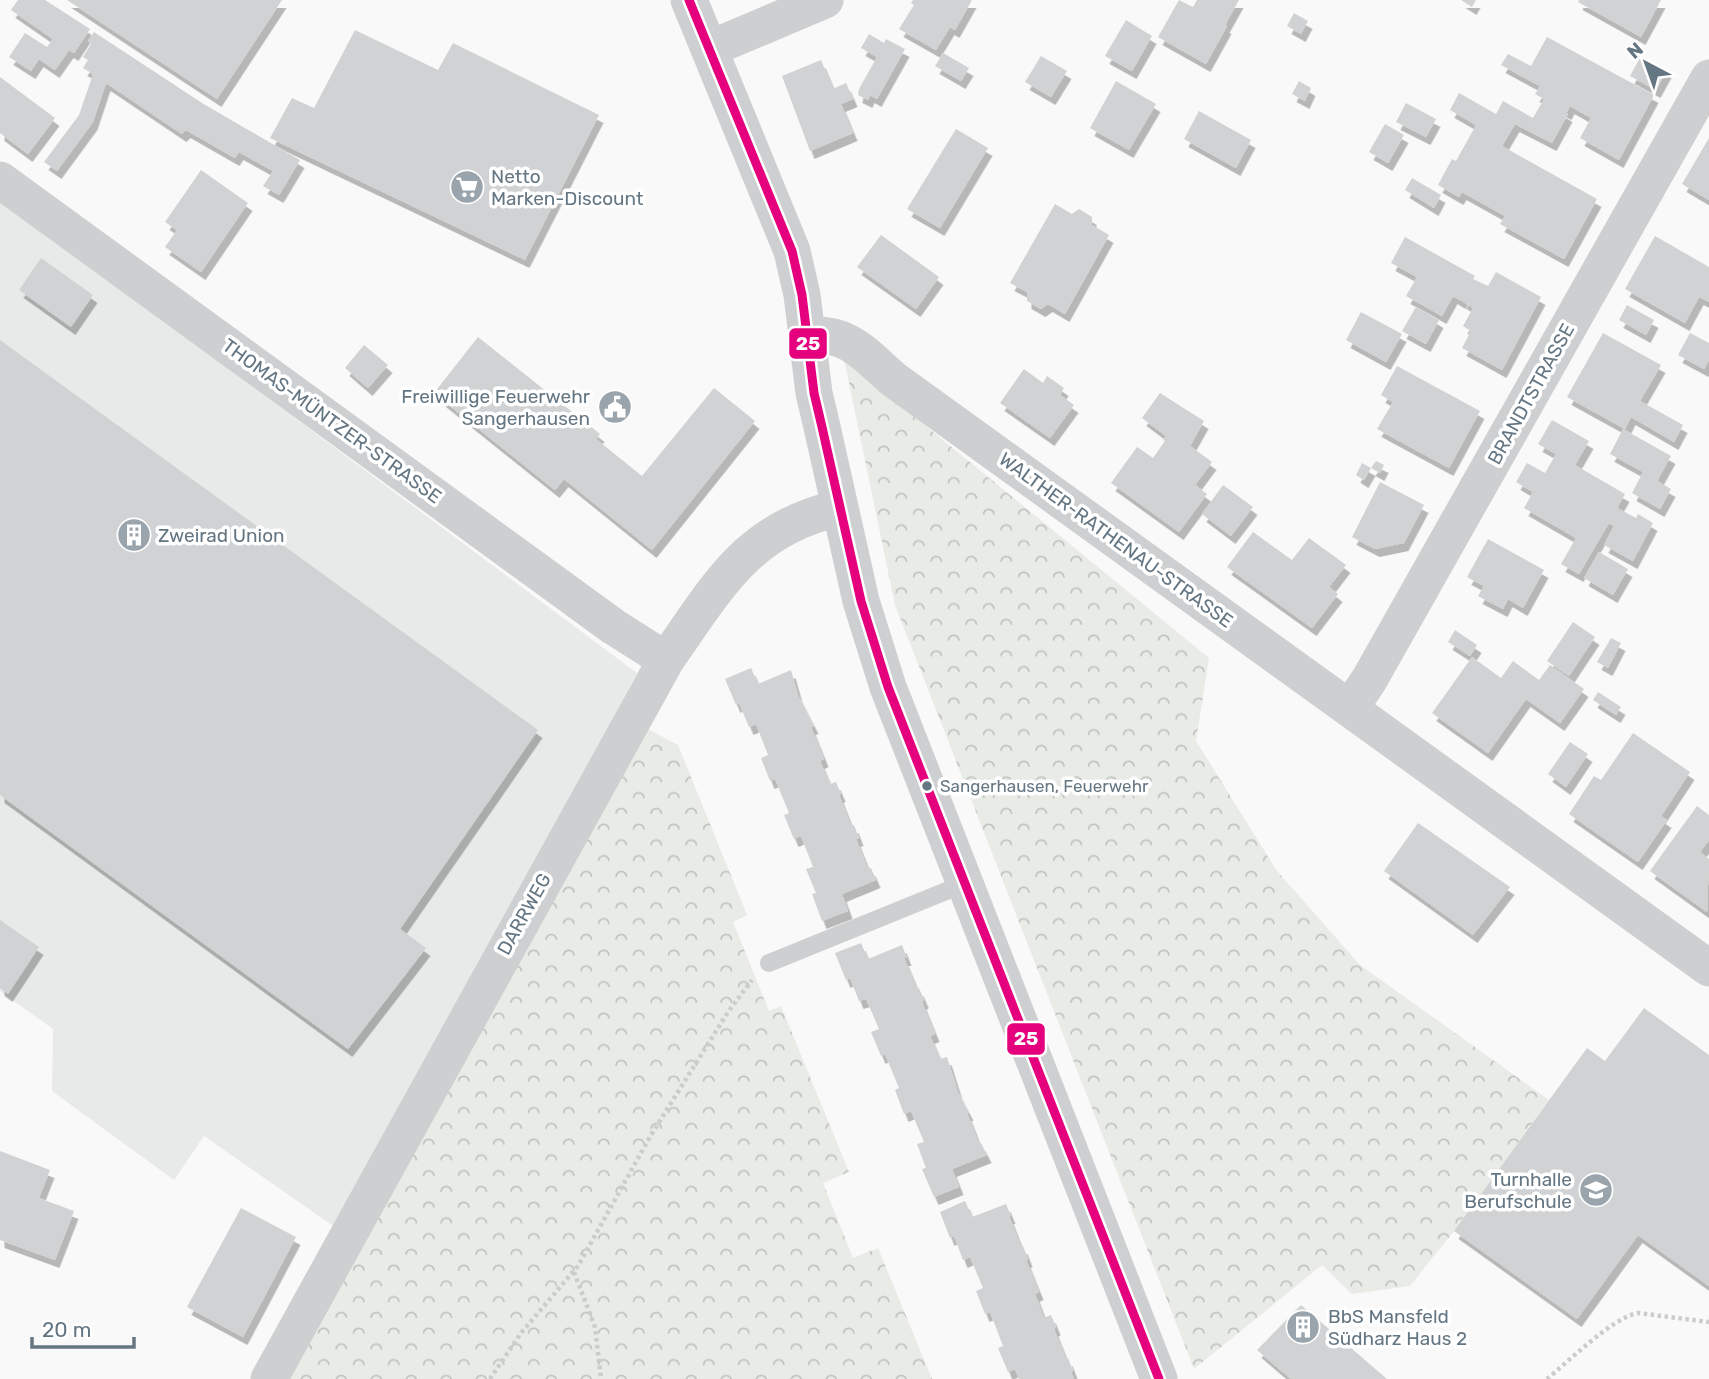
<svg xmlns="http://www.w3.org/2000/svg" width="1709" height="1379" font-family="Rubik,sans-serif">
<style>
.built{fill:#e8e9e9}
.forest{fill:url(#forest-crowns)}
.building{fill:#d0d2d3;filter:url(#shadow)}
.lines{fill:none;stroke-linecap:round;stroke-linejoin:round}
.path{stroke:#cbcccd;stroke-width:4.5;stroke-dasharray:3.5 3.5;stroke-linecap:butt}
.service{stroke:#cecfd0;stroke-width:18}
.minor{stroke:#cecfd0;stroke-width:37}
.bus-1-casing{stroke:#fff;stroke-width:14}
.bus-1{stroke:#e5007d;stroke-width:9}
.bus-dot{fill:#657683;stroke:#fff;stroke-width:2.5}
.labels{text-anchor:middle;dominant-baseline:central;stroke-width:7;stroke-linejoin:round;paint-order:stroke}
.bus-label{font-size:17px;fill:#657683;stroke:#fff;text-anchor:start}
.poi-label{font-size:19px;fill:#657683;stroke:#fff;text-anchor:start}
.street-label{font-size:19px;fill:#657683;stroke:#fff}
.line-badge{stroke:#fff;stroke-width:2.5}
.badge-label{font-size:19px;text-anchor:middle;font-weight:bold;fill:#fff}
</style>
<defs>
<pattern id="forest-crowns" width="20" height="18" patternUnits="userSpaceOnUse" patternTransform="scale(1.75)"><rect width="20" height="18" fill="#e8ebe6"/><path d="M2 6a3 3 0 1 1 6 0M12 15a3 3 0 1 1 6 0" fill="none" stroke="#c0c3c0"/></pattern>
<filter id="shadow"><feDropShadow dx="4.5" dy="8" stdDeviation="0" flood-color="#0004"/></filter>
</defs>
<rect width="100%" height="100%" fill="#f9f9f9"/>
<path class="built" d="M0,198L637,673L336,1228L204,1136L174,1180L52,1091L53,1029L0,991Z"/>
<path class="forest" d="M844,359L1209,658L1196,741L1277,871L1360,965L1549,1100L1454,1231L1410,1286L1352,1294L1322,1265L1194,1369L895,605Z
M648,729L678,745L747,915L733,922L769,1011L781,1006L849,1172L823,1183L853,1258L878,1248L932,1379H288Z"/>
<path class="building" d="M18,0H45L90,29L74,53L69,50L55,70L39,59L31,71L9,57L25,33L47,47L53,39L11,10Z
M67,0H282L217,99Z
M913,0H972L955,30L950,27L936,50L899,29L914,5L911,3Z
M1179,0L1193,7L1197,0H1239L1225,25L1227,26L1206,64L1158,37Z
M1461,0H1476L1472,7Z
M1579,0H1661L1641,37L1578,2Z
M1294,13L1308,21L1301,34L1287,26Z
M1126,20L1152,36L1132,71L1105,56Z
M355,30L438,70L453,43L599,115L525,260L270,138L292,98L314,108Z
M94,32L202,103L300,160L279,195L263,186L273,171L239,152L235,158L186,130L182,134L106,83L93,122L57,171L44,162L79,115L93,74L83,68L88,60L83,57L91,44L88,41Z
M869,34L884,43L886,39L905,49L877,99L870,95L868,100L858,95L859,89L877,57L861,48Z
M1547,37L1654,95L1619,160L1580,138L1591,118L1570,106L1567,112L1548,102L1568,114L1552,143L1515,124L1502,146L1597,199L1564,259L1500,224L1505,216L1462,192L1459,197L1438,185L1452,159L1456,161L1476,125L1450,110L1459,93L1496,114L1503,101L1533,118L1544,99L1535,94L1540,86L1501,65L1508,54L1531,66Z
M943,53L969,68L961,81L935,66Z
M1041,56L1067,71L1051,97L1025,82Z
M1641,56L1667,70L1656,90L1630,76Z
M821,60L832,86L835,88L846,83L853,99L841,104L853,133L810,151L782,76Z
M0,77L55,118L28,154L0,133Z
M1116,81L1156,104L1129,150L1090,128Z
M1299,81L1311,88L1305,101L1292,94Z
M1406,103L1436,119L1426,137L1396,122Z
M1199,111L1251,140L1236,168L1184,139Z
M1385,124L1404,135L1388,163L1369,152Z
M956,129L988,148L940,228L907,209Z
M1709,138V200L1682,184Z
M201,170L248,203L201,272L165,247L177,230L165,222Z
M1412,178L1441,195L1434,208L1405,190Z
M1055,204L1072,214L1079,209L1092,217V225L1109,235L1065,314L1048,304L1041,309L1027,301V292L1010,283Z
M881,235L939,277L916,309L857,267Z
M1655,236L1709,267V302L1699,297L1685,323L1625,289Z
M1405,237L1475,276L1473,279L1488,286L1496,272L1541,297L1502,370L1462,348L1471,331L1463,326L1473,308L1462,301L1468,290L1461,301L1453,296L1442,316L1406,296L1417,277L1391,263Z
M41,258L93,295L71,327L19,290Z
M1627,305L1654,320L1646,335L1619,320Z
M1416,307L1439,320L1426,344L1402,331Z
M1361,312L1402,334L1386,362L1346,340Z
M1603,333L1661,365L1640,401L1683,425L1674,442L1631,417L1625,429L1567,397Z
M1690,333L1709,343V360L1704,369L1678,355Z
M478,337L600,434L596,439L642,476L714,388L755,421L652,550L564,479L555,490L434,393Z
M0,340L538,730L400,929L426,948L348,1049L0,795Z
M364,345L388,365L368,388L345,368Z
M1397,366L1480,411L1449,468L1377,429L1393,402L1381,395Z
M1024,369L1043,383L1047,376L1064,388L1060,395L1074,405L1050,438L1000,403Z
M1160,393L1204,421L1190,446L1212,462L1195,485L1207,494L1179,532L1111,483L1137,447L1153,458L1165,441L1163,440L1166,436L1142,418Z
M1552,420L1589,441L1575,465L1625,494L1617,508L1636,518L1638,514L1653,523L1633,561L1604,545L1614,526L1609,523L1579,574L1561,564L1576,538L1524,508L1533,492L1516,482L1527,463L1545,473L1556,454L1538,444Z
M1623,429L1671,456L1657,481L1671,489L1660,509L1632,493L1643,472L1610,454Z
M1376,461L1384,465L1380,473L1371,468Z
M1362,463L1371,468L1364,480L1356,475Z
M1380,482L1424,505L1404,543L1375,549L1352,537Z
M1223,485L1253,507L1231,536L1202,514Z
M1253,532L1292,560L1309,538L1346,565L1329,587L1338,594L1312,628L1227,567Z
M1488,539L1544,570L1523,608L1508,599L1503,609L1478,596L1484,586L1467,577Z
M1599,552L1628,569L1613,595L1584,578Z
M1573,622L1595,637L1569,676L1547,661Z
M1455,630L1477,645L1470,656L1448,642Z
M1611,638L1621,643L1608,668L1597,662Z
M1472,657L1501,678L1513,661L1539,680L1550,665L1584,689L1560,723L1526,699L1488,753L1432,713Z
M751,668L758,684L791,670L798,695L814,726L811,727L824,759L820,761L830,784L836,782L841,794L839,795L851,826L854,825L859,838L856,839L868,869L871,868L876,880L842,894L848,911L822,921L812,894L816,893L806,869L813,867L801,836L794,839L784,815L789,813L775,779L770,781L761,758L768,755L756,724L749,727L739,703L736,705L725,679Z
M1598,692L1621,707L1616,715L1593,700Z
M1633,733L1690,772L1661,816L1667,820L1638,862L1569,814L1594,776L1601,780Z
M1570,742L1588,754L1566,787L1548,774Z
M1697,806L1709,815V840L1700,852L1709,859L1707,912L1650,871Z
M1418,823L1510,887L1473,935L1384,871Z
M0,920L39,947L8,994L0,988Z
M861,943L868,959L902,945L907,958H904L917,989L919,988L924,1000L922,1002L935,1034L930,1036L940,1059L947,1057L958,1092L969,1113H967L979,1144L981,1143L987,1155L952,1169L959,1187L934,1197L922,1169L926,1168L917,1144L924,1142L911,1111L904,1114L895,1090L899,1088L885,1054L881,1056L871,1032L879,1029L866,999L859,1001L850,978L846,980L835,953Z
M1644,1008L1709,1055V1286L1638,1235L1577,1319L1454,1231L1587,1048L1605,1061Z
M0,1151L50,1170L39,1198L74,1211L55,1260L0,1240Z
M965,1201L972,1217L1006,1204L1011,1216H1009L1021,1247L1023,1246L1028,1259L1026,1260L1039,1292L1035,1294L1044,1318L1051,1315L1056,1327L1054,1329L1066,1359L1068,1358L1073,1371L1071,1372L1074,1379H1019L1015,1369L1008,1372L998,1348L1003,1346L990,1312L985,1314L976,1291L983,1288L970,1257L963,1260L954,1236L950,1238L940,1212Z
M241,1208L296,1237L243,1337L187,1307Z
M1301,1305L1387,1379H1291L1257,1350Z"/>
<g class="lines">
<path class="path" d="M574,1272L595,1327L601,1379
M490,1379L521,1333L578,1266L651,1135L728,1012L752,980
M1547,1379C1569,1361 1612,1318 1638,1313L1709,1322"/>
<path class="service" d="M769,963L966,883"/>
<path class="minor" d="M689,0L792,251L802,295L814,393L822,427L861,601L888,687L1159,1379
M709,49L825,0
M0,180L614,627L666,660
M808,335C850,333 863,353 893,379L1709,968
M1350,708L1369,680L1709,78
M269,1379L666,660C717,588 747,528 840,508"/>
<g class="bus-1-casing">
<path id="bus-1" d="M689,0L792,251L802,295L814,393L822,427L861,601L888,687L1159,1379"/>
</g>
<use href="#bus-1" class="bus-1"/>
</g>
<defs>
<g id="supermarket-disc" transform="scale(1.75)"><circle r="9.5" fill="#99a4ac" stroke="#fff"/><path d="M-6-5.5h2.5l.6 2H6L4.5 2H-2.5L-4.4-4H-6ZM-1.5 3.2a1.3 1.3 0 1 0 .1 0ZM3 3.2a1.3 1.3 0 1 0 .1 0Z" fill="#fff"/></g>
<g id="civic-disc" transform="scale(1.75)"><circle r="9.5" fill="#99a4ac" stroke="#fff"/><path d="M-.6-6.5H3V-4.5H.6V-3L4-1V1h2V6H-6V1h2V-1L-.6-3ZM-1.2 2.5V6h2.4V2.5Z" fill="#fff"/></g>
<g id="building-disc" transform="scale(1.75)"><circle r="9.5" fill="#99a4ac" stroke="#fff"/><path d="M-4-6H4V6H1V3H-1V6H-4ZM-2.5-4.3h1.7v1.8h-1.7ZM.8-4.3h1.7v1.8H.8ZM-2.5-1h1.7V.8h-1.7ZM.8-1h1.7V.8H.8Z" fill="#fff"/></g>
<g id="school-disc" transform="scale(1.75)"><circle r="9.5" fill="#99a4ac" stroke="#fff"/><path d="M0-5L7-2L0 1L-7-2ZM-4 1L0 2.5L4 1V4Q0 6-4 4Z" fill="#fff"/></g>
</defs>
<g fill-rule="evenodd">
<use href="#supermarket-disc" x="467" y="187"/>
<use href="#civic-disc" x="615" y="407"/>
<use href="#building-disc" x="134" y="535"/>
<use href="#school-disc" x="1596" y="1190"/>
<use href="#building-disc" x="1303" y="1327"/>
</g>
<circle class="bus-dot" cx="927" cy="786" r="6"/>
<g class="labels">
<g class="bus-label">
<text x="940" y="786">Sangerhausen, Feuerwehr</text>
</g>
<g class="poi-label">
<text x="491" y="176">Netto<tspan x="491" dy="22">Marken-Discount</tspan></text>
<text x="590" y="396" text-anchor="end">Freiwillige Feuerwehr<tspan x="590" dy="22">Sangerhausen</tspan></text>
<text x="158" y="535">Zweirad Union</text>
<text x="1572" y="1179" text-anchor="end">Turnhalle<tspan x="1572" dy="22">Berufschule</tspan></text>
<text x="1328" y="1316">BbS Mansfeld<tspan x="1328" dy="22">Südharz Haus 2</tspan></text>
</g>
<g class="street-label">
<text transform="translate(1531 394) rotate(-61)">BRANDTSTRASSE</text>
<text transform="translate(332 421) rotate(36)">THOMAS-MÜNTZER-STRASSE</text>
<text transform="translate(1116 540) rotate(36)">WALTHER-RATHENAU-STRASSE</text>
<text transform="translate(524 914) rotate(-61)">DARRWEG</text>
</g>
</g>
<g class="line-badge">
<rect x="788" y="327" width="40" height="33" rx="7" fill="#e5007d"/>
<rect x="1006" y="1022" width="40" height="34" rx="7" fill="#e5007d"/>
</g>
<g class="badge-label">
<text x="808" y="350">25</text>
<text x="1026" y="1045">25</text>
</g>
<g transform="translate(1646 63) rotate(319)" stroke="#ffffff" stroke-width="5" paint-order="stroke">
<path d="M0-5L12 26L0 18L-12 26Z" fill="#657683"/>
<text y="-10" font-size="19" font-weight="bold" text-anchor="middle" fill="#657683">N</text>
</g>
<path d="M32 1337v10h102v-10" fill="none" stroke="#657683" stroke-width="3.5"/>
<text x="42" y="1337" font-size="21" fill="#657683" stroke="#ffffff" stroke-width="5" paint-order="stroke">20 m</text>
</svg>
